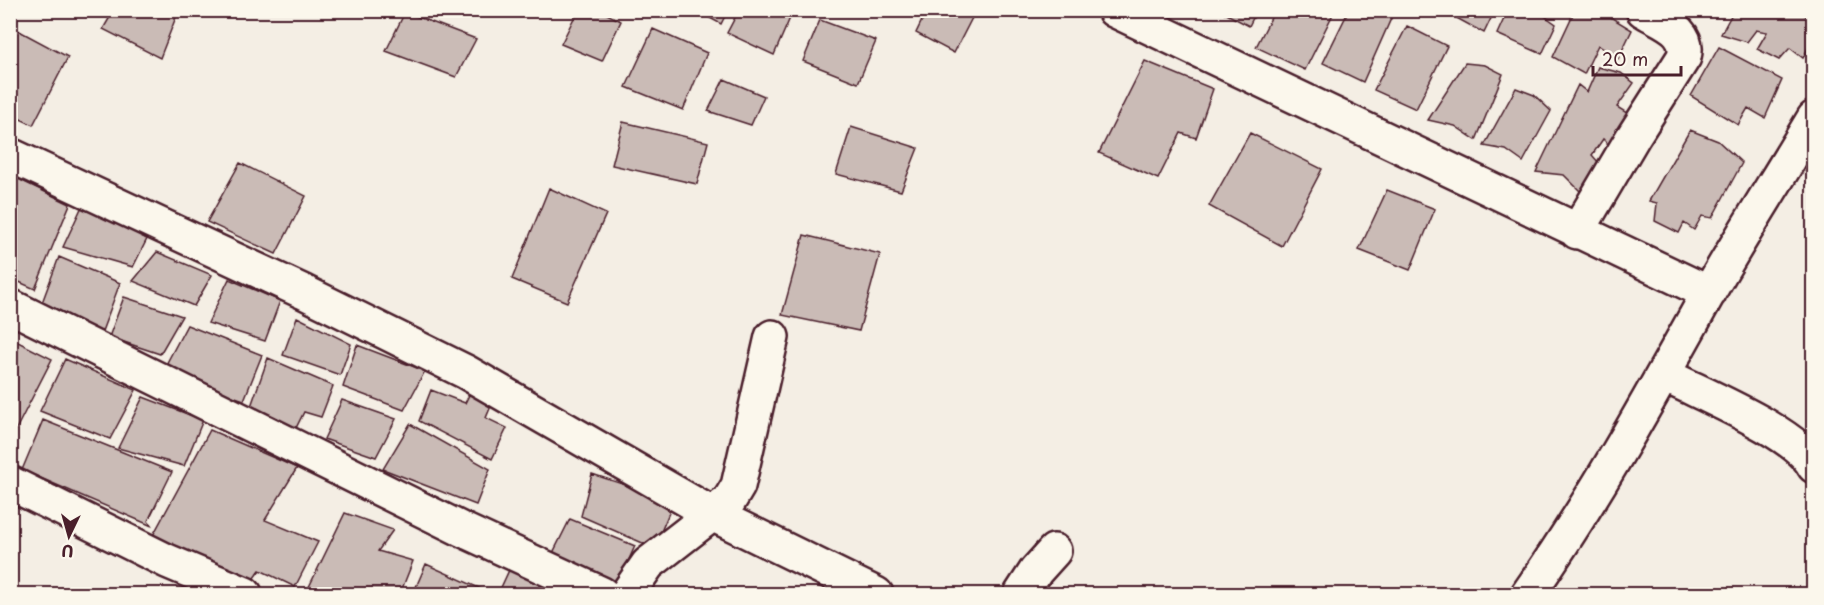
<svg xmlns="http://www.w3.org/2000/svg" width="1824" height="605" font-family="'Playpen Sans',sans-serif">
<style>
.building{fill:#cabbb6;stroke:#4a1f2b;stroke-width:1.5}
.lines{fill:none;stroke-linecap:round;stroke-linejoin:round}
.minor-casing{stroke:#4a1f2b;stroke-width:38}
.minor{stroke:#fbf7ec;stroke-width:33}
</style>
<rect width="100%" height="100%" fill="#f4eee4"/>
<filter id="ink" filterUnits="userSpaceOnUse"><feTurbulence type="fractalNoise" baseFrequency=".0167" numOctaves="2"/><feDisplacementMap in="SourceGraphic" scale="12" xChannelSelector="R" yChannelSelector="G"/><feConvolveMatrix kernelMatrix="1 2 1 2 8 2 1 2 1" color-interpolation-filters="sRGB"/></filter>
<g filter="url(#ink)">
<path class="building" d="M114,10L178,12L160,58L103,29Z
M578,10H599L621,21L602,61L561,44Z
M695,10H728L721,24Z
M739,10L793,11L774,55L727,33Z
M927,10H976L954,53L916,33Z
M1219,10H1257L1249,26Z
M1275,10H1335L1305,70L1256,47Z
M1349,10H1385L1393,14L1363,82L1323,63Z
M1442,10H1495L1484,33Z
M1508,10H1536L1556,24L1542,54L1497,34Z
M1575,10H1599L1632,30L1618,59L1598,45L1584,74L1553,57Z
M1734,10H1797L1814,21V36L1803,58L1790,48L1779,60L1757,49L1767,32L1756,30L1747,42L1721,34Z
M405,12L476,39L456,77L386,51Z
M820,20L876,41L858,83L803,61Z
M10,26L68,57L33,125L10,114Z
M1407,26L1447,46L1416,109L1374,90Z
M653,29L707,53L683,110L626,87Z
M1719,47L1782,80L1765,118L1748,108L1738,125L1691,96Z
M1145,61L1213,89L1196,138L1181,133L1158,179L1099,153Z
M1465,63L1485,65L1503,74L1476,140L1455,126L1428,120Z
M1598,67L1621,73L1634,83L1617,107L1627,113L1611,147L1603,139L1592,155L1600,164L1584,195L1564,175L1536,172L1578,85L1587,92Z
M724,79L764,96L751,125L708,111Z
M1516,88L1534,95L1551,111L1523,162L1506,150L1484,146Z
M623,122L708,142L697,184L612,165Z
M851,127L918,148L901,191L836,174Z
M1690,130L1718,141L1742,163L1712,218L1702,216L1694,230L1684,223L1679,233L1655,221L1657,203L1649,201Z
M1250,133L1322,169L1282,246L1209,206Z
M240,163L306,196L276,254L207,222Z
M10,175L70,204L35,289L10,278Z
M549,188L606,214L567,302L512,279Z
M1387,190L1435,209L1410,270L1359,250Z
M84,202L147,239L133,267L63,247Z
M804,235L880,254L859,331L782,315Z
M157,252L212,275L194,306L133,281Z
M59,257L120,283L101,334L40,308Z
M229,279L280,301L265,341L208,323Z
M124,297L182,316L160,354L109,337Z
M297,317L351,344L340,375L283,355Z
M187,325L262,355L244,400L162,372Z
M10,338L52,359L10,441Z
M357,345L425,371L404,410L343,387Z
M268,358L333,386L321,417L304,412L292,436L269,426L275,417L250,409Z
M65,359L136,390L110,439L40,411Z
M472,389L493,401L486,418L507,428L492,459L419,421L431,390L465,403Z
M143,397L203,420L184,466L118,448Z
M342,400L396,419L376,457L324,439Z
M43,420L172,472L148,521L152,526L22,470Z
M410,424L490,469L476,505L383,469Z
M210,430L297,468L265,520L318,542L295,587L260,570L250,583L151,539Z
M592,474L674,501L654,548L581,516Z
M345,513L393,530L378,551L413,561L400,594L306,593Z
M570,519L635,546L617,586L553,553Z
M426,564L488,592L487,594H413Z
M510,568L573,594H498Z"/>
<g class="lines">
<g class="minor-casing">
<path id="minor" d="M1114,10L1709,293
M10,155L304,292L466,372L712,514L876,594
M1577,232L1633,137L1684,57C1691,30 1663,22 1643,10
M10,306L461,529L602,594
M1665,375C1701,394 1796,432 1814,466
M10,483L167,561L245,594
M627,594L648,564L729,501L738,486L772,337
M1021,594L1036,571L1054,551
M1528,594C1595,498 1651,396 1708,294C1742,234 1779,177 1814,118"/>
</g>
<use href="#minor" class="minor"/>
</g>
</g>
<rect width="1824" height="605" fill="none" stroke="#fbf7ec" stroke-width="36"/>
<rect x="18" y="18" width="1788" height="569" fill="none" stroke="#4a1f2b" stroke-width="2" filter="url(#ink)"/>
<g transform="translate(69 536) rotate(185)" stroke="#fbf7ec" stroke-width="4.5" paint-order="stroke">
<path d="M0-4.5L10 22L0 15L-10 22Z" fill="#4a1f2b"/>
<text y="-9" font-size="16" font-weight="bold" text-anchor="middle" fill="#4a1f2b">U</text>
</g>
<path d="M1593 66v9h88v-9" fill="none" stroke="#4a1f2b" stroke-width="3"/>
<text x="1602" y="66" font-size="18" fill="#4a1f2b" stroke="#fbf7ec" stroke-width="4.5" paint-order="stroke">20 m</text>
</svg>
